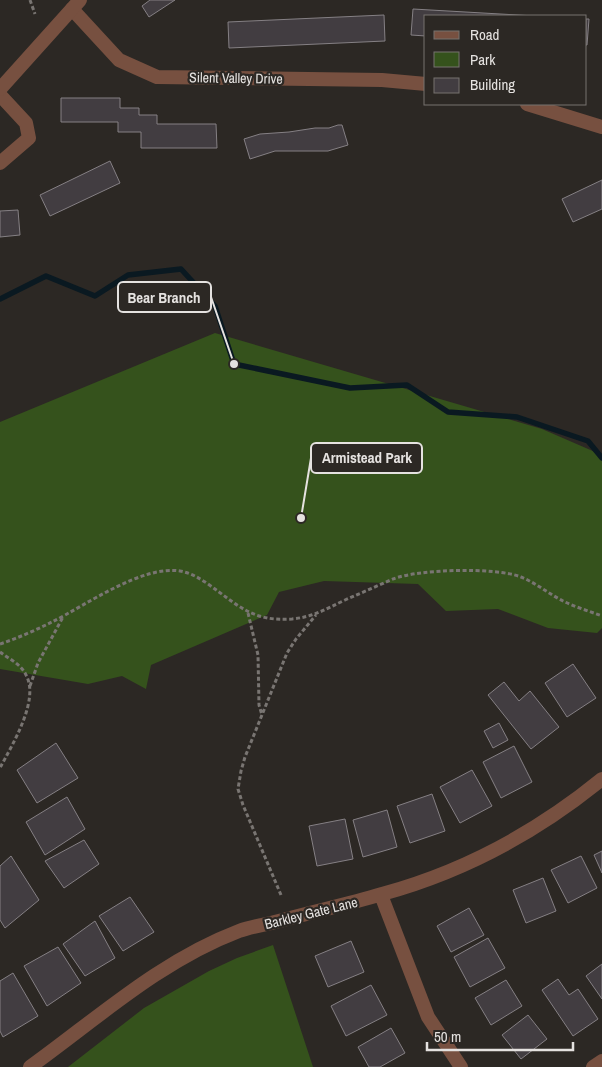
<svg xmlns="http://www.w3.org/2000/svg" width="602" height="1067" font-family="'Archivo Narrow',sans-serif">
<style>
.green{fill:#35521c}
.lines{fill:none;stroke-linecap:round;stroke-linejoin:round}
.stream{stroke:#0a1921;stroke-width:5.5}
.building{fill:#423d41;stroke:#858084}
.path{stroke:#797572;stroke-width:3;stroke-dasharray:4 2.5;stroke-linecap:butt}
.minor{stroke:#775040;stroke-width:14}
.tertiary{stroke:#775040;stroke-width:14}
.labels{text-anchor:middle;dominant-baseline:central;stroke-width:4.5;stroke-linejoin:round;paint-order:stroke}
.street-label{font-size:14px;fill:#e5e2e0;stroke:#2c2824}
.leader{fill:none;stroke:#e5e2e0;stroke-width:2}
.callout-dot{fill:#e5e2e0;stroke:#2c2824;stroke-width:2}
.callout{fill:#2c2824;stroke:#e5e2e0;stroke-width:2}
.callout-label{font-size:15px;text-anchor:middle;font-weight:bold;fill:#e5e2e0}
</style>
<rect width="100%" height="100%" fill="#2c2824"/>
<path class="green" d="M215,333L542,429L602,455V628L597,633L548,628L498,609L446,611L418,584L324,581L279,592L267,615L151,665L146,689L122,676L88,684L0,669V422Z
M273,945L313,1067H68L144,1008L209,971L237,958Z"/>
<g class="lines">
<path class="stream" d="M0,299L46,276L95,296L128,275L181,269L215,306L234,364L350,388L407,385L448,412L517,417L588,441L602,458"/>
</g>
<path class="building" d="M150,0H175L149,17L142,6Z
M413,9L535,16H426V36L411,35Z
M384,15L385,41L229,48L228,22Z
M586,19H589L587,45H586Z
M61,98H120V108H139V115H157V124H216L217,148H141V132H118V122H61Z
M338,125H342L348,145L328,151H275L250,159L244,139L260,134L289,132L315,128H329Z
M110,161L120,183L50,216L40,195Z
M602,180V209L573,222L562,199Z
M18,210L20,235L0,237V211Z
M573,664L596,698L567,717L545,683Z
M504,682L519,701L530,691L559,727L531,749L488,695Z
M499,723L508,740L493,748L484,731Z
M56,743L78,778L37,803L17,770Z
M514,746L532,782L501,798L483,762Z
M472,770L492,806L460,823L440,787Z
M432,794L445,831L410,843L397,806Z
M67,797L85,829L45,855L26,822Z
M387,810L397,847L363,857L353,820Z
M345,819L353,859L317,866L309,826Z
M84,840L99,864L64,888L45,861Z
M602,851V873L594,855Z
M11,856L39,900L5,928L0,920V866Z
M581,856L597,888L568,903L551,870Z
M543,878L556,911L526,923L513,890Z
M130,897L154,932L123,951L99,916Z
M469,908L484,935L451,952L437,926Z
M95,921L115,958L85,976L63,944Z
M488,938L505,968L470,987L454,957Z
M351,941L364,972L328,987L315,956Z
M58,947L81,983L47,1006L24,966Z
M602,964V999L586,976Z
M13,973L38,1016L3,1037L0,1031V981Z
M558,979L569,995L578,989L598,1019L573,1036L542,990Z
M506,980L522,1006L491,1025L475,998Z
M371,985L387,1015L346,1036L331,1006Z
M528,1015L547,1039L521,1059L502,1035Z
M391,1028L405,1053L380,1067H369L358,1047Z"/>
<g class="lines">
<path class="path" d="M30,0L35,14
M248,613L258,655L259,705L262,715
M0,644C18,638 36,630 52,622C86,605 142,565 180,571C191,573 199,578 208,584C238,605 252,622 292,619C313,617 326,609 345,600C361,593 377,586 393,579C418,569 496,567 521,577C536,583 549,594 563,601C575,607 589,611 602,616
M0,652C9,659 21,664 26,675C40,700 12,745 0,768
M30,686L38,663L63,617
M281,895L243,805L238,789L241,771L245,757L287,653L296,639L316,615"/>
<path class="minor" d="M72,9L119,60L157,77L382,80L426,84
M0,95L26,123L29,138L0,163
M527,104L602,127
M381,895L428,1017L461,1067
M30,1067C98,1018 160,961 239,931C253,926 269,924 283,920C316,911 349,904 382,894C463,872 537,832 602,779
M593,1067L602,1061"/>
<path class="tertiary" d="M0,89L80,0"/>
</g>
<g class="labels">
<g class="street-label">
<text transform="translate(236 78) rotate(1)">Silent Valley Drive</text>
<text transform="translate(311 913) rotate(-14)">Barkley Gate Lane</text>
</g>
</g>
<path class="leader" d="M234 364L211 297M301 518L311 458"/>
<g class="callout-dot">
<circle cx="234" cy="364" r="5"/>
<circle cx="301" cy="518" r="5"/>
</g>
<g class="callout">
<rect x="118" y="282" width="93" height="30" rx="5"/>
<rect x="311" y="443" width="111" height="30" rx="5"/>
</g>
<g class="callout-label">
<text x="164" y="303">Bear Branch</text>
<text x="367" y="463">Armistead Park</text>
</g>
<rect x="424" y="15" width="162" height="90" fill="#2c2824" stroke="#76726f"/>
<rect x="434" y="31" width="25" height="8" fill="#775040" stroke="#76726f"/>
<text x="470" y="40" font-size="15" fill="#e5e2e0">Road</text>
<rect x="434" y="52" width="25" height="15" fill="#35521c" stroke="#76726f"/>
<text x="470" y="65" font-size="15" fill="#e5e2e0">Park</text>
<rect x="434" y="78" width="25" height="15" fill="#423d41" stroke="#76726f"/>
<text x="470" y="90" font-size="15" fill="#e5e2e0">Building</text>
<path d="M427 1042v8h146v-8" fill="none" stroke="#e5e2e0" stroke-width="2.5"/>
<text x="434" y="1042" font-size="15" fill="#e5e2e0" stroke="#2c2824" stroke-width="4" paint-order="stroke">50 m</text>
</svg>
